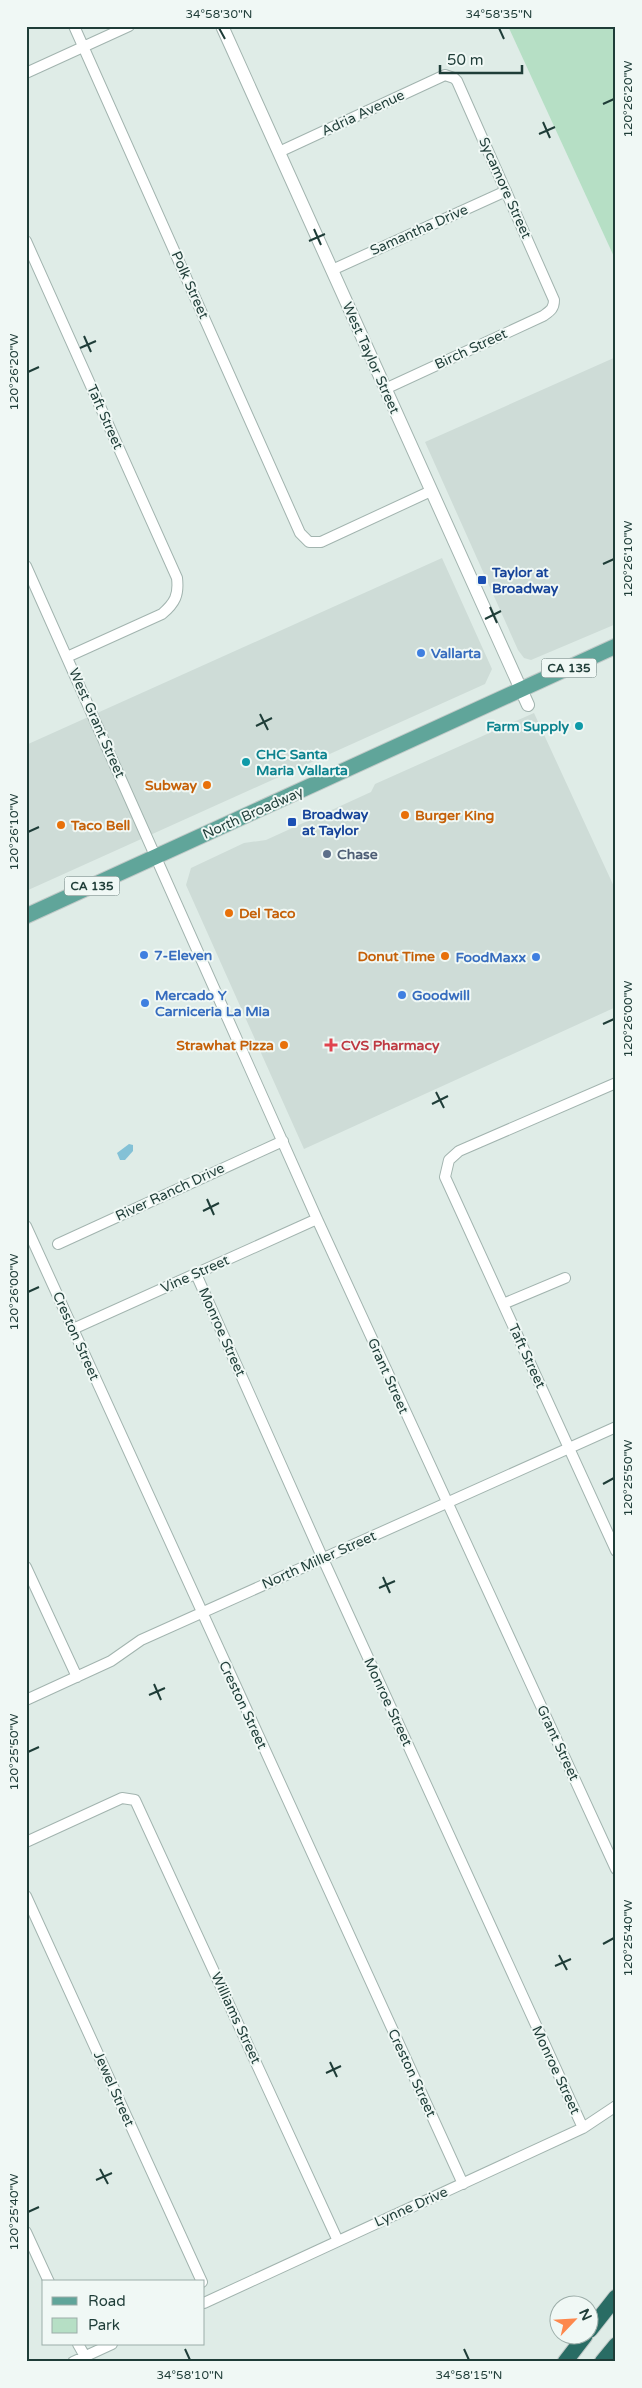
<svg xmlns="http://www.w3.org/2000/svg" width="642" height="2388" font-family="'Varela Round',sans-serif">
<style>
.built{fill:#cedcd7}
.green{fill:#b6dfc5}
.water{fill:#83c1d6}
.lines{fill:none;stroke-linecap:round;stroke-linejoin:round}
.minor-casing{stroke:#a2b4af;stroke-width:12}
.tertiary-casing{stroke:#a2b4af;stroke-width:14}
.primary-casing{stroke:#c0c9c7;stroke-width:17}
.motorway-casing{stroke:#c0c9c7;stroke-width:17}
.minor{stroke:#fff;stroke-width:10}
.tertiary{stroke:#fff;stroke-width:12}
.primary{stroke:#60a59a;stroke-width:15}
.motorway{stroke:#296c64;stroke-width:15}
.ticks{fill:none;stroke:#1f3d38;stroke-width:2}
.transit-dot{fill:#1a4fb4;stroke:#f0f8f5;stroke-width:2}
.shop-dot{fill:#3f7fe0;stroke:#f0f8f5;stroke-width:2}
.culture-dot{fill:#0f9aa8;stroke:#f0f8f5;stroke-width:2}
.food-dot{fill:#e8710a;stroke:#f0f8f5;stroke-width:2}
.service-dot{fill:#5c6f8a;stroke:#f0f8f5;stroke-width:2}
.health-dot{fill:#e0444e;stroke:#f0f8f5;stroke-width:2}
.labels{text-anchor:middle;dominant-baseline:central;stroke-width:4;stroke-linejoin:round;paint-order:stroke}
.shield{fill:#f0f8f5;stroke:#5e7571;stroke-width:1}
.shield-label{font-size:12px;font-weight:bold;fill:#1f3d38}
.street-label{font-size:14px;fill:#1f3d38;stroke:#f0f8f5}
.transit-label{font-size:14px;font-weight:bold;fill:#164399;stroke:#f0f8f5;text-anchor:start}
.shop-label{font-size:14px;font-weight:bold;fill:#366cbe;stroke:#f0f8f5;text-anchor:start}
.culture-label{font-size:14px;font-weight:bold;fill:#0d838f;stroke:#f0f8f5;text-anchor:end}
.food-label{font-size:14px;font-weight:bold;fill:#c56008;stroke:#f0f8f5;text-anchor:end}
.service-label{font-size:14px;font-weight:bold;fill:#4e5e75;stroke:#f0f8f5;text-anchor:start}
.health-label{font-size:14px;font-weight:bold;fill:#be3a42;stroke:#f0f8f5;text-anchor:start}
.neatline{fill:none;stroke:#1f3d38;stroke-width:2}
.ticks-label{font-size:12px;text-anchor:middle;fill:#1f3d38}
</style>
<rect width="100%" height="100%" fill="#dfece7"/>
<path class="built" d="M616,357V624L531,660L524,658L518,650L425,442Z
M442,558L492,669L485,684L26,891V745Z
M534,713L616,891V1007L304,1149L186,885L191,868L244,843L266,840L371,792L375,784Z"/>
<path class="green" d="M508,26H616V261Z"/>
<path class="water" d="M129,1144L133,1145V1151L125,1160H120L117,1153Z"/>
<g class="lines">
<g class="minor-casing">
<path id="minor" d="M74,26L300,533L309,542H321L431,491
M26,73L129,26
M279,152L445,75L454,78L457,81L554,300C554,309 550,311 543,316L385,389
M26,241L177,578C179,595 175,603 162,614L67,657
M332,270L506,191
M26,566L317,1219L616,1869
M616,1083L459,1151L449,1160L445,1177L616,1551
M26,1226L463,2184
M58,1244L283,1141
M196,1274L323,1559L583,2128
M503,1304L565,1278
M73,1329L317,1219
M26,1567L77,1677
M26,1700L111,1661L141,1640L616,1427
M26,1842L122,1798L135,1800L338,2241
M26,1896L202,2282
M26,2232L49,2282
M204,2303L583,2128L616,2106
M78,2344L87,2360
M73,2362L112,2344"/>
</g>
<g class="tertiary-casing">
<path id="tertiary" d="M222,26L528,705"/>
</g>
<g class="primary-casing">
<path id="primary" d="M26,916L616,646"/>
</g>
<g class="motorway-casing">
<path id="motorway" d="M590,2330L616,2297
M565,2362L585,2336
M602,2362L616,2345"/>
</g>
<use href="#minor" class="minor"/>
<use href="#tertiary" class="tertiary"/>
<use href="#primary" class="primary"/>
<use href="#motorway" class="motorway"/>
</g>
<path class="ticks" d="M219,28L225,39M499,28L504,39M603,104L614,99M543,122L550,138M539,134L555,127M314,229L321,245M309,241L325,234M84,336L91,352M80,348L96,341M28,372L39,367M603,564L614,559M490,607L497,623M485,619L501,611M260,714L268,730M256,726L272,718M28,832L39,827M603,1024L614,1019M436,1092L444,1108M432,1104L448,1096M207,1199L214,1215M203,1211L219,1203M28,1292L39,1287M603,1484L614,1478M383,1577L390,1593M379,1588L395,1581M154,1684L161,1700M149,1695L165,1688M28,1752L39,1747M603,1944L614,1938M559,1955L567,1970M555,1966L571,1959M330,2062L337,2077M326,2073L341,2066M100,2169L108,2184M96,2180L112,2173M28,2212L39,2207M185,2349L190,2360M464,2349L469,2360"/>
<g class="transit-dot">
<rect x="477" y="575" width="10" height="10" rx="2.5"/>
<rect x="287" y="817" width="10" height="10" rx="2.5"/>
</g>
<g class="shop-dot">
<circle cx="421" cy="653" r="5"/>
<circle cx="144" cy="955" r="5"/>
<circle cx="536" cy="957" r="5"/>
<circle cx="402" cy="995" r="5"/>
<circle cx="145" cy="1003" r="5"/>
</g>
<g class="culture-dot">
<circle cx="579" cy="726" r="5"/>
<circle cx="246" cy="762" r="5"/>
</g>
<g class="food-dot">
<circle cx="207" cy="785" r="5"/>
<circle cx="405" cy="815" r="5"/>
<circle cx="61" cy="825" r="5"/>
<circle cx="229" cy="913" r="5"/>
<circle cx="445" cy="956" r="5"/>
<circle cx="284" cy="1045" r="5"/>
</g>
<circle class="service-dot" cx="327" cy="854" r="5"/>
<path class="health-dot" d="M328.5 1037.5h5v5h5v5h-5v5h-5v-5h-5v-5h5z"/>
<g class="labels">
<g class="shield">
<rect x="541.5" y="658.5" width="55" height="19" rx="4"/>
<rect x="64.5" y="876.5" width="55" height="19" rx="4"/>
</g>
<g class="shield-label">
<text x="569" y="668">CA 135</text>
<text x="92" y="886">CA 135</text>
</g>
<g class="street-label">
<text transform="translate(363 113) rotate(-25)">Adria Avenue</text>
<text transform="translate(505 188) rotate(66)">Sycamore Street</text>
<text transform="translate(419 230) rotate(-24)">Samantha Drive</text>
<text transform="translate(190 285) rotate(66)">Polk Street</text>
<text transform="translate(471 349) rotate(-25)">Birch Street</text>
<text transform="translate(371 358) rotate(66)">West Taylor Street</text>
<text transform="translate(105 417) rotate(66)">Taft Street</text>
<text transform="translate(97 723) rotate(66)">West Grant Street</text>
<text transform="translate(253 813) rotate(-24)">North Broadway</text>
<text transform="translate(170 1192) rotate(-25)">River Ranch Drive</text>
<text transform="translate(195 1274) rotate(-24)">Vine Street</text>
<text transform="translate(222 1332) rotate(66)">Monroe Street</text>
<text transform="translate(76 1336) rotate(66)">Creston Street</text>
<text transform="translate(527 1356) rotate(65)">Taft Street</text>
<text transform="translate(388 1376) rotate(66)">Grant Street</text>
<text transform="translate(319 1560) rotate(-24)">North Miller Street</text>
<text transform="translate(388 1702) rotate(65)">Monroe Street</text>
<text transform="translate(243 1705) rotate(65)">Creston Street</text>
<text transform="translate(558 1743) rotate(65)">Grant Street</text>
<text transform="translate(236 2018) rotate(65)">Williams Street</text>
<text transform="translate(556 2070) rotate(65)">Monroe Street</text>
<text transform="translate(412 2073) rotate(65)">Creston Street</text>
<text transform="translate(114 2089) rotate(66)">Jewel Street</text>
<text transform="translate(411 2207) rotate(-24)">Lynne Drive</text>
</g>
<g class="transit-label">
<text x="492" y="572">Taylor at<tspan x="492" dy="16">Broadway</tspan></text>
<text x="302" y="814">Broadway<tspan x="302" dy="16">at Taylor</tspan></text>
</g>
<g class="shop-label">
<text x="431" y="653">Vallarta</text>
<text x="154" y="955">7-Eleven</text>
<text x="526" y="957" text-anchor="end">FoodMaxx</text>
<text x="155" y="995">Mercado Y<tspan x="155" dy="16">Carniceria La Mia</tspan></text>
<text x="412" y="995">Goodwill</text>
</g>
<g class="culture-label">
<text x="569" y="726">Farm Supply</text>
<text x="256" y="754" text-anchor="start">CHC Santa<tspan x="256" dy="16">Maria Vallarta</tspan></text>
</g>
<g class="food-label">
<text x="197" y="785">Subway</text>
<text x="415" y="815" text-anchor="start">Burger King</text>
<text x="71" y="825" text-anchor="start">Taco Bell</text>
<text x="239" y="913" text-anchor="start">Del Taco</text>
<text x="435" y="956">Donut Time</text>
<text x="274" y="1045">Strawhat Pizza</text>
</g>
<g class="service-label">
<text x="337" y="854">Chase</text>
</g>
<g class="health-label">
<text x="341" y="1045">CVS Pharmacy</text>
</g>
</g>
<rect width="642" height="2388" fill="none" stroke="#f0f8f5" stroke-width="55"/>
<rect x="42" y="2280" width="162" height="65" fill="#f0f8f5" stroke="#9cada9"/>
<rect x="52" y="2297" width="25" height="8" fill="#60a59a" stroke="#9cada9"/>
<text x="88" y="2306" font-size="15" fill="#1f3d38">Road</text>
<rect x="52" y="2318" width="25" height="15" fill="#b6dfc5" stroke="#9cada9"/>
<text x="88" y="2330" font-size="15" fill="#1f3d38">Park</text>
<g transform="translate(574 2320) rotate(65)"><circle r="24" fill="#f0f8f5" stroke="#9cada9"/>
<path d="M0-4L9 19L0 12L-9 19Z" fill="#fd884d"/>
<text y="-8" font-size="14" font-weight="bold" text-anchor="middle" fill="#1f3d38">N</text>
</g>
<path d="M440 65v8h82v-8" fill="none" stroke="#1f3d38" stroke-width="2.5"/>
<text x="447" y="65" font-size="15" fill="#1f3d38" stroke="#f0f8f5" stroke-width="4" paint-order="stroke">50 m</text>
<rect x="28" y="28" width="586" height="2332" class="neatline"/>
<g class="ticks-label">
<text x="219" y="18">34°58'30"N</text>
<text x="499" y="18">34°58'35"N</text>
<text transform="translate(628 99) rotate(-90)" y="4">120°26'20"W</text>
<text transform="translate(14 372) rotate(-90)" y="4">120°26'20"W</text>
<text transform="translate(628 559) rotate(-90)" y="4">120°26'10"W</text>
<text transform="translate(14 832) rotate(-90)" y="4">120°26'10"W</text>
<text transform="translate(628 1019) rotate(-90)" y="4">120°26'00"W</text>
<text transform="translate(14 1292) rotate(-90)" y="4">120°26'00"W</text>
<text transform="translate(628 1478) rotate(-90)" y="4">120°25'50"W</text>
<text transform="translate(14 1752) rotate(-90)" y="4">120°25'50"W</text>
<text transform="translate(628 1938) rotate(-90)" y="4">120°25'40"W</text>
<text transform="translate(14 2212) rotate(-90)" y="4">120°25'40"W</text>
<text x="190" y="2379">34°58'10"N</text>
<text x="469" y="2379">34°58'15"N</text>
</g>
</svg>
